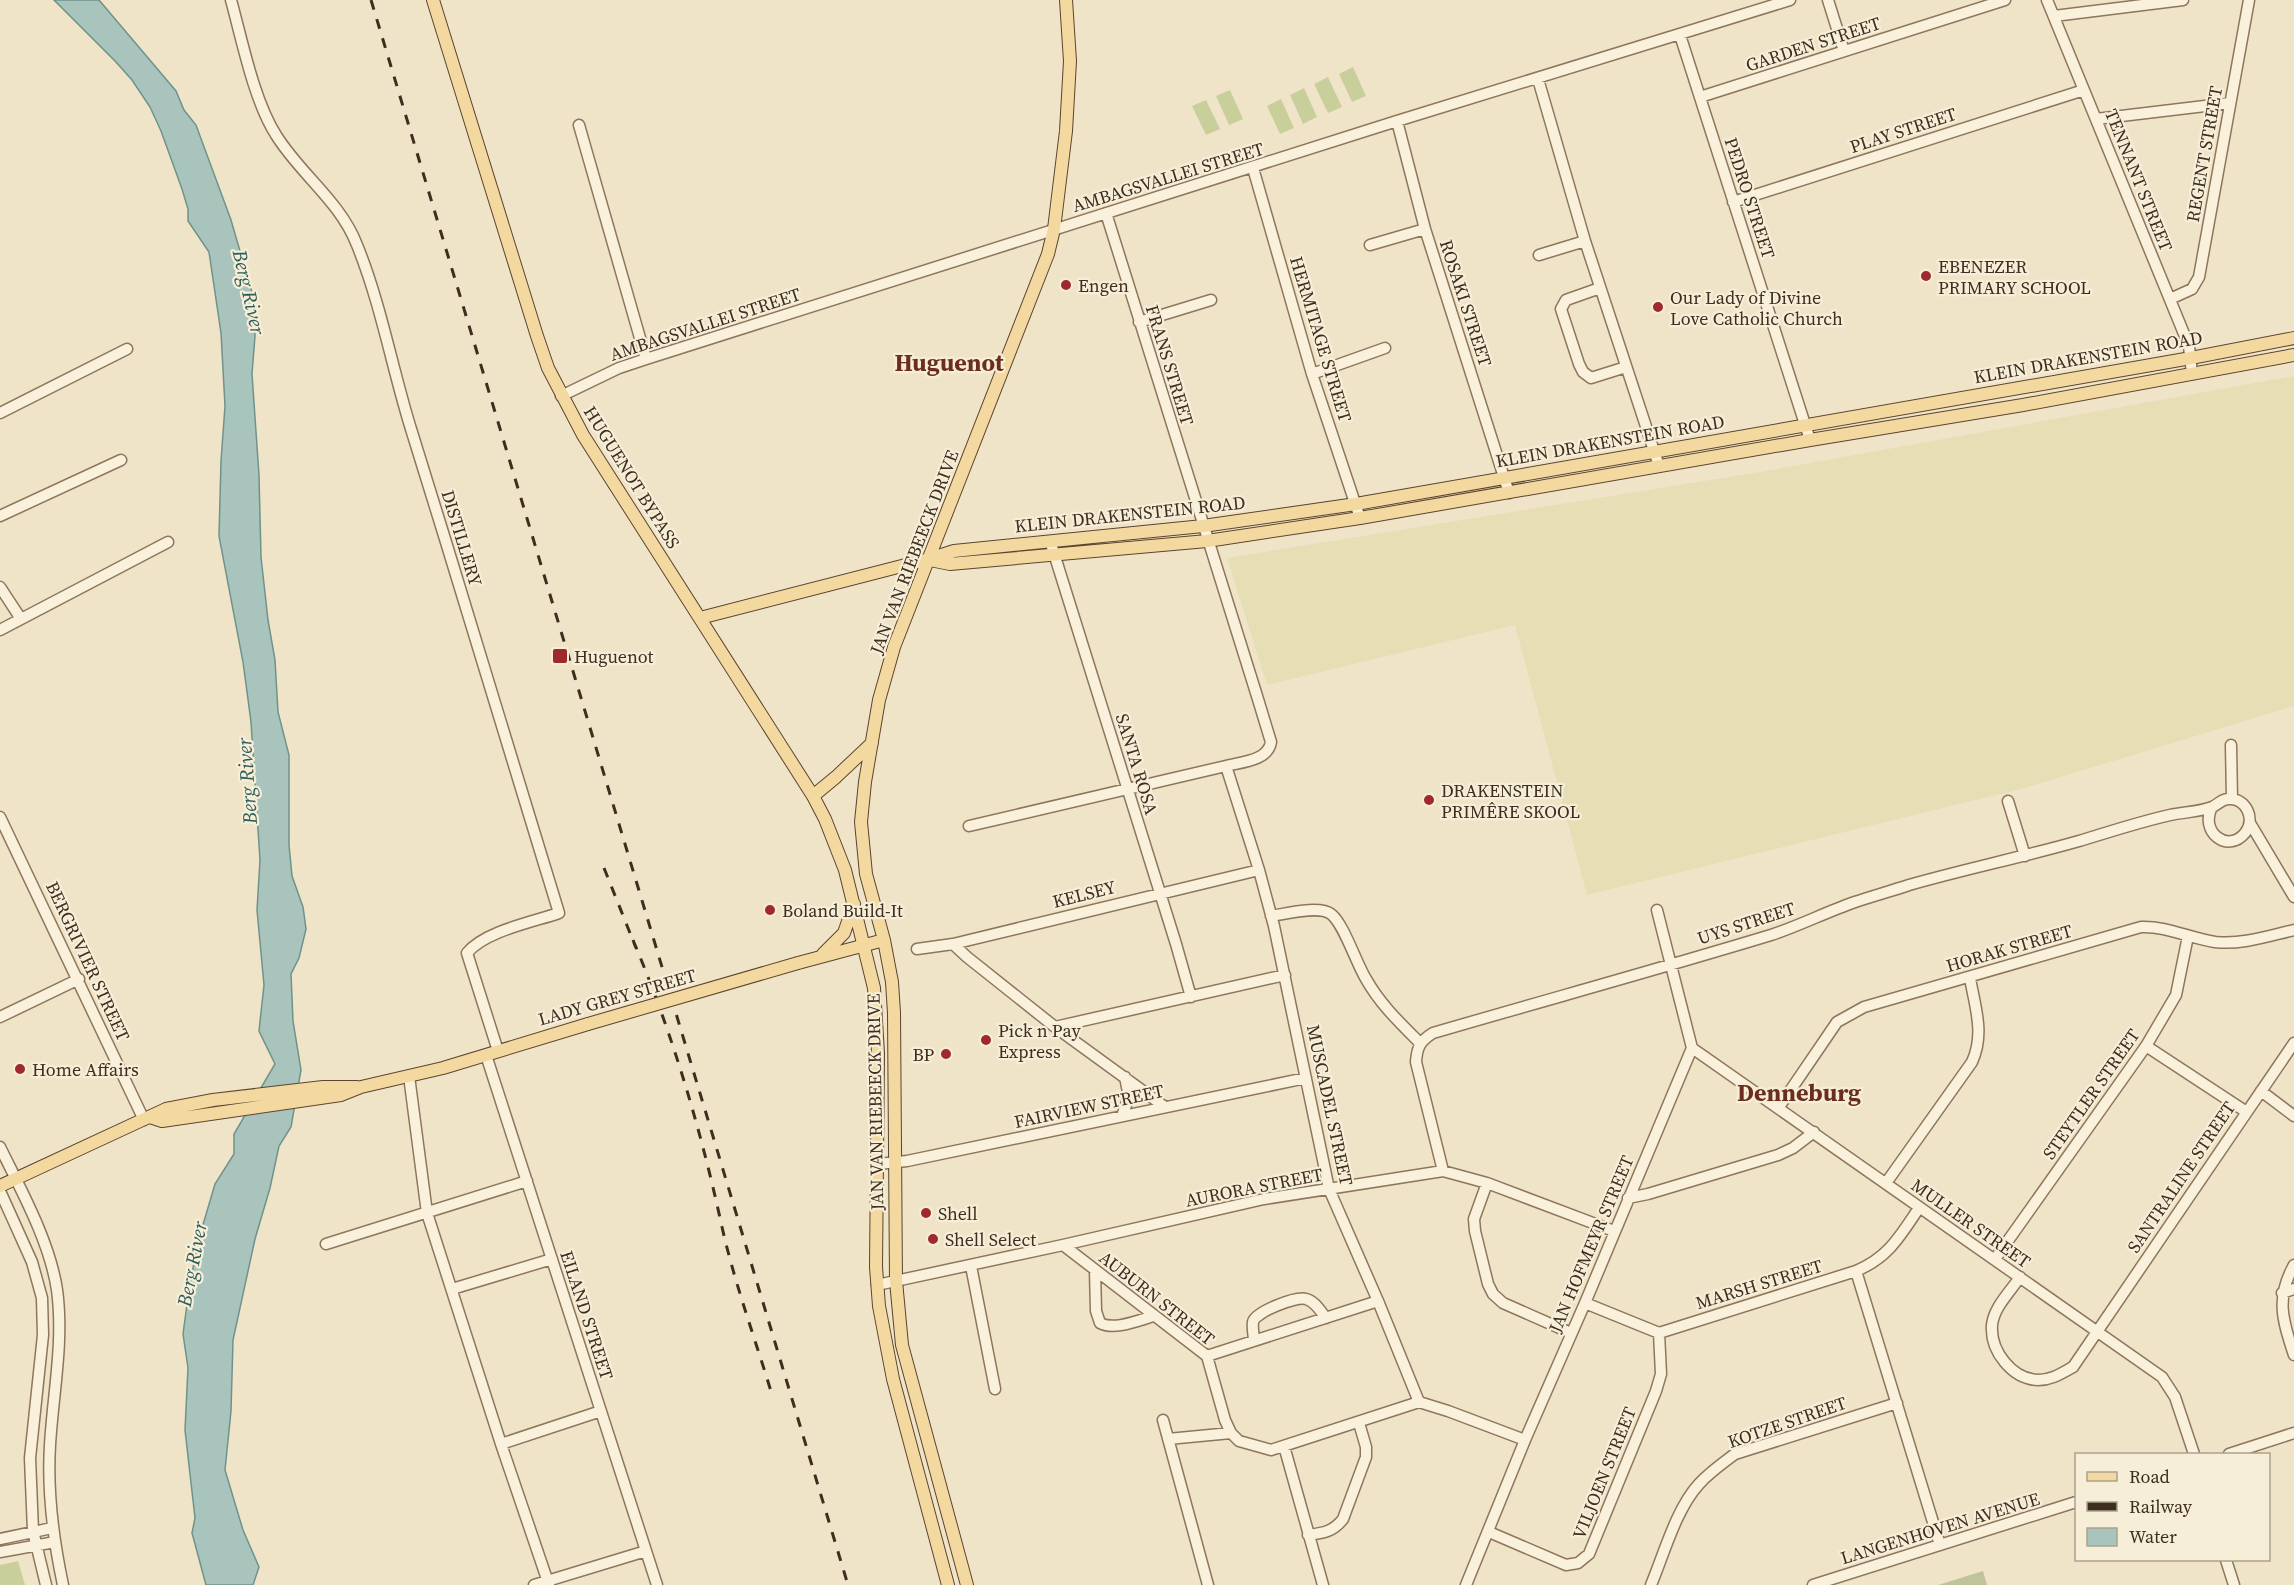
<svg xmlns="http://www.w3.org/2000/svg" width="2294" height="1585" font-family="'Source Serif 4',serif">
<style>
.farmland{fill:#e6deb5}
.green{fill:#c9cf9b}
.cemetery{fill:#bfc49a}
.water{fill:#a9c4bc;stroke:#6f938a;stroke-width:1.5}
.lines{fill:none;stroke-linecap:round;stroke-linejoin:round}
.minor-casing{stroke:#8d765c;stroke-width:13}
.major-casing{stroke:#5b4430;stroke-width:14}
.minor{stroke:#faf1dc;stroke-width:10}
.major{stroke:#f3d9a0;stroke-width:12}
.rail{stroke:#3d2e20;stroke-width:3;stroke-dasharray:10 10;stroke-linecap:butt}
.major-bridge-casing{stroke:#5b4430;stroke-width:14;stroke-linecap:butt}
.major-bridge{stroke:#f3d9a0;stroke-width:12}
.poi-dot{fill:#9e2a2b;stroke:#f7eed8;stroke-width:2}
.labels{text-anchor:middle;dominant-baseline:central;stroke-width:4.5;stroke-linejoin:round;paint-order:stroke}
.street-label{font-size:18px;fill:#3d2e20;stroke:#f7eed8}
.poi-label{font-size:18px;fill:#3d2e20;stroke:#f7eed8;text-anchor:start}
.water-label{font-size:20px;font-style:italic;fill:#2f5d5a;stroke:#f7eed8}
.district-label{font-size:24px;font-weight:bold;fill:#6b2e1e;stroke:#f7eed8}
</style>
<rect width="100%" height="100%" fill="#f0e4c8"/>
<path class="farmland" d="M2294,376V706L2025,788L1587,895L1515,625L1267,685L1227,558L1760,472Z"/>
<path class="green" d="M1353,67L1366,96L1352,102L1339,74Z
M1328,77L1342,107L1328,113L1314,84Z
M1304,88L1317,117L1303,124L1290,95Z
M1230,90L1243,119L1229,125L1216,96Z
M1281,99L1294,128L1280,134L1267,106Z
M1206,100L1220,129L1206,135L1192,106Z
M18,1561L25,1585H0V1565Z"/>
<path class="cemetery" d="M1983,1571L1987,1585H1938Z"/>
<path class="water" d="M54,0H99L176,91L184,110L196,125L231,220L253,296L255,336L252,374L259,475L261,557L268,620L275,660L278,712L289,755V845L292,876L303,907L306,929L299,958L291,974L293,1021L301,1070L291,1127L279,1146L270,1188L255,1239L233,1340L231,1411L225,1470L243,1530L259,1567L253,1585H206L192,1533L195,1518L185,1430L188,1368L183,1334L188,1297L197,1245L215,1184L234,1154V1134L275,1064L259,1031L264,985L257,910L260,860L251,722L243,662L219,536L221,461L225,406L221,333L209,252L188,221V209L182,189L161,131L150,107L132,80L115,61Z"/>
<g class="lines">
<g class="minor-casing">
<path id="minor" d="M231,0C242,40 254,101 276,135C300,174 340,201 357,245C381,304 392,368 411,429C461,590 510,751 559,913C533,922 485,931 467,953L498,1051
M1828,0L1844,51
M2047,0L2189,346L2192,374
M2054,16L2183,0
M1680,35L1810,440
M1538,79L1585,241L1659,466
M1700,97L2005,0
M2096,119L2230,103
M1397,121L1425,229L1509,493
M579,125L646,359
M1253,168L1312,374L1360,518
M1733,202L2084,90
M1370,245L1425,229
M1539,255L1585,241
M1600,288L1566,300L1561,309L1579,364L1583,372L1591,378L1626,367
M2170,299L2192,289L2199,277L2249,0
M1139,322L1211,300
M1312,374L1385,348
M561,396L619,368L646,359L1397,121L1790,0
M0,413L127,349
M0,516L121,460
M1052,547L1176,944L1191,997
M0,587L21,619
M0,630L168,542
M2231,745L2232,799
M1226,766L1259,870L1274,926L1329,1189L1378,1301L1419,1402L1448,1411L1525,1440
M2008,801L2025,856
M0,817L144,1120
M2250,823L2294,897
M969,826L1226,766C1241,762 1268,761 1271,742L1257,696L1106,213
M1271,916C1285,914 1319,905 1331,914C1344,924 1356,963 1366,979C1380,1004 1400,1023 1420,1043
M953,944L967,957L1055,1027L1165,1107
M917,949L953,944L1259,870
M0,1017L79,979
M1055,1027L1285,975
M2146,1046L2245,1111
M1692,1048L2162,1377L2175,1397L2194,1454
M486,1055L657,1585
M409,1076L427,1213L501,1444L549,1585
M2261,1091L2294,1116
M1779,1107L1837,1022L1864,1007L2141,927C2167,926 2189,938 2215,942C2242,945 2268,936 2294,930
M1122,1116L1129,1097L1125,1077
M0,1147C21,1190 50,1242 57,1290C64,1342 53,1393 50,1445C47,1493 53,1538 63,1585
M878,1164L907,1161L1306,1078
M1443,1171L1416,1062C1417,1047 1420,1041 1433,1033C1546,1000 1659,969 1771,935C1799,926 1826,912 1855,902C1873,896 1891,891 1909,885C1965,869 2023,857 2079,841C2109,832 2139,822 2170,815C2183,812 2200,812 2212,807C2219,804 2221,799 2229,799C2246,798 2256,819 2245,833C2228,854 2199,832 2212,807
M1487,1183L1474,1219L1475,1231L1488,1284L1493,1294L1503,1303L1571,1333
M1886,1183L1972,1062C1985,1034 1975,1007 1970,978
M0,1191L32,1262L42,1298L43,1335L30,1458L33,1531L46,1585
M1628,1198L1648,1194L1778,1155L1793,1148L1814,1132
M326,1244L527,1181
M1063,1245L1207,1356L1225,1420L1231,1433L1239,1441L1271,1450L1419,1402
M1995,1259L2146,1046L2176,995L2188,936
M2294,1265C2275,1299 2283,1321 2294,1355
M971,1266L995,1389
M1095,1270L1096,1311L1100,1323C1114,1331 1139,1320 1154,1316
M1856,1271L1940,1545
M2020,1277C2010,1292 1994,1307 1992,1325C1990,1351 2012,1379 2038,1380C2052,1380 2062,1373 2073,1367L2294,1043
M877,1285L1063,1245L1264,1199L1443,1171L1487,1183L1614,1231
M452,1289L552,1259
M2282,1293L2294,1289
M1585,1303L1659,1333L1856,1271C1889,1257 1900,1236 1919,1208
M1254,1341C1254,1336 1252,1328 1253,1322C1255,1312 1296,1296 1306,1299C1315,1301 1321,1312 1326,1318
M1207,1356L1378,1301
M1163,1420L1208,1585
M1168,1439L1231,1433
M501,1444L601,1411
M1284,1446L1323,1585
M2229,1454L2294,1433
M1489,1532L1566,1565L1578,1563L1589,1554L1656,1391L1661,1374L1659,1333
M1308,1535C1323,1533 1333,1532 1343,1519L1366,1457V1447L1359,1423
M0,1539L52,1528
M0,1552L55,1542
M2226,1560L2234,1585
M534,1585L646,1551
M1466,1585L1525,1440L1585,1303L1692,1048L1657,910
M1651,1585C1664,1554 1676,1509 1699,1484C1710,1472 1723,1463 1735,1454L1897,1403
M1813,1585L2076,1502"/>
</g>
<g class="major-casing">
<path id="major" d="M433,0L537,336L548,368L583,435L813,796L825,819L845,870L874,988L878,1053L876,1267L879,1306L893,1379L948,1585
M930,560L950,564L1207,541L1360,518L1810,440L2023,405L2294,355
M700,618L929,559L954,551L1203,526L1356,504L2191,358L2294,338
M813,796L836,777L872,743
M823,954L844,933L854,904
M798,963L884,940
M150,1117L162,1121L341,1095L361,1087L443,1068L588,1024
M0,1186L166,1109L213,1100L323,1087H357
M967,1585L902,1345L896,1281L894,1013L892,982L884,940L866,874L861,822L865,782L879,700L894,647L1048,254L1054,229L1066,131L1070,61L1066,0"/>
</g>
<use href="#minor" class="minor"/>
<use href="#major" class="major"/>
<path class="rail" d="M371,0L848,1585
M604,868L636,948
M633,940C672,1032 701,1130 722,1227C735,1285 756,1341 773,1398"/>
<g class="major-bridge-casing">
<path id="major-bridge" d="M588,1024L798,963"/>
</g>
<use href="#major-bridge" class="major-bridge"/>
</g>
<g class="poi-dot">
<circle cx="1926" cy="276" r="6"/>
<circle cx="1066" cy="285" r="6"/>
<circle cx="1658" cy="307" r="6"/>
<rect x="552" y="648" width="16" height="16" rx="3"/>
<circle cx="1429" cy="800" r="6"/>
<circle cx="770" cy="910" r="6"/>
<circle cx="986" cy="1040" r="6"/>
<circle cx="946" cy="1054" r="6"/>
<circle cx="20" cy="1069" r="6"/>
<circle cx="926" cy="1213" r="6"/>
<circle cx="933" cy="1239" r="6"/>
</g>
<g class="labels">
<g class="street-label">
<text transform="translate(1813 44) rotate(-18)">GARDEN STREET</text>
<text transform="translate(1903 130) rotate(-18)">PLAY STREET</text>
<text transform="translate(2204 154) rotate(-80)">REGENT STREET</text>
<text transform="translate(1168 177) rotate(-17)">AMBAGSVALLEI STREET</text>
<text transform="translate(2139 180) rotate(68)">TENNANT STREET</text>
<text transform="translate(1750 198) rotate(72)">PEDRO STREET</text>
<text transform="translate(1466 303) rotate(72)">ROSAKI STREET</text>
<text transform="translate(705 324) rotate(-18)">AMBAGSVALLEI STREET</text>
<text transform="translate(1321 339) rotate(73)">HERMITAGE STREET</text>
<text transform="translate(2088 357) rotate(-10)">KLEIN DRAKENSTEIN ROAD</text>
<text transform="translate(1170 365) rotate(73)">FRANS STREET</text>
<text transform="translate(1610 441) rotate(-10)">KLEIN DRAKENSTEIN ROAD</text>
<text transform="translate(632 477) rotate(58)">HUGUENOT BYPASS</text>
<text transform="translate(1130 514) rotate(-6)">KLEIN DRAKENSTEIN ROAD</text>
<text transform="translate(462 538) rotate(73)">DISTILLERY</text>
<text transform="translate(914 552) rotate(-69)">JAN VAN RIEBEECK DRIVE</text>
<text transform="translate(1137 764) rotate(73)">SANTA ROSA</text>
<text transform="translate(1084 894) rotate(-14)">KELSEY</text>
<text transform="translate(1746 923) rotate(-18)">UYS STREET</text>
<text transform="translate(2009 948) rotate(-16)">HORAK STREET</text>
<text transform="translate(88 961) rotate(65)">BERGRIVIER STREET</text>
<text transform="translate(617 997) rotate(-16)">LADY GREY STREET</text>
<text transform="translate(2091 1094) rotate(-55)">STEYTLER STREET</text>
<text transform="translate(875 1102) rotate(-91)">JAN VAN RIEBEECK DRIVE</text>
<text transform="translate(1330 1105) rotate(78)">MUSCADEL STREET</text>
<text transform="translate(1089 1106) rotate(-12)">FAIRVIEW STREET</text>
<text transform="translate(2181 1177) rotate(-56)">SANTRALINE STREET</text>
<text transform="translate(1254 1187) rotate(-11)">AURORA STREET</text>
<text transform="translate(1971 1223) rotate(35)">MULLER STREET</text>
<text transform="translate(1591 1244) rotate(-67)">JAN HOFMEYR STREET</text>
<text transform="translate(1759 1284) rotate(-17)">MARSH STREET</text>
<text transform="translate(1157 1298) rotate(38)">AUBURN STREET</text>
<text transform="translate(587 1315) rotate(72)">EILAND STREET</text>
<text transform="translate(1787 1422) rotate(-19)">KOTZE STREET</text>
<text transform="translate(1604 1473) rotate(-68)">VILJOEN STREET</text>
<text transform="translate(1940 1528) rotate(-17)">LANGENHOVEN AVENUE</text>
</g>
<g class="poi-label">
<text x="1938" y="266">EBENEZER<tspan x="1938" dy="21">PRIMARY SCHOOL</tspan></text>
<text x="1078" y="285">Engen</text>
<text x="1670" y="297">Our Lady of Divine<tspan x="1670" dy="21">Love Catholic Church</tspan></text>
<text x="574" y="656">Huguenot</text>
<text x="1441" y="790">DRAKENSTEIN<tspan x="1441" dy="21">PRIMÊRE SKOOL</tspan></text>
<text x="782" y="910">Boland Build-It</text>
<text x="998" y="1030">Pick n Pay<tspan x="998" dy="21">Express</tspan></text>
<text x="934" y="1054" text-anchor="end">BP</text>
<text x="32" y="1069">Home Affairs</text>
<text x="938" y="1213">Shell</text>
<text x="945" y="1239">Shell Select</text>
</g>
<g class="water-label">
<text transform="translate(249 292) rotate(77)">Berg River</text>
<text transform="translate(247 781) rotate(-94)">Berg River</text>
<text transform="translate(192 1264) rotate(-79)">Berg River</text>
</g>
<g class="district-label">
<text x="949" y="362">Huguenot</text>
<text x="1799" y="1092">Denneburg</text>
</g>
</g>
<rect x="2075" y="1453" width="195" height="108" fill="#f7eed8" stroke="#ada18e" stroke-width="1.5"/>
<rect x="2087" y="1472" width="30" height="9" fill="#f3d9a0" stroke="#ada18e" stroke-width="1.5"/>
<text x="2129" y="1483" font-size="18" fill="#3d2e20">Road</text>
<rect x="2087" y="1502" width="30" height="9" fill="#3d2e20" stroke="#ada18e" stroke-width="1.5"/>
<text x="2129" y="1513" font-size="18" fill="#3d2e20">Railway</text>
<rect x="2087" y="1528" width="30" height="18" fill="#a9c4bc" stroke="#ada18e" stroke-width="1.5"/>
<text x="2129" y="1543" font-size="18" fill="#3d2e20">Water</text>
</svg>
